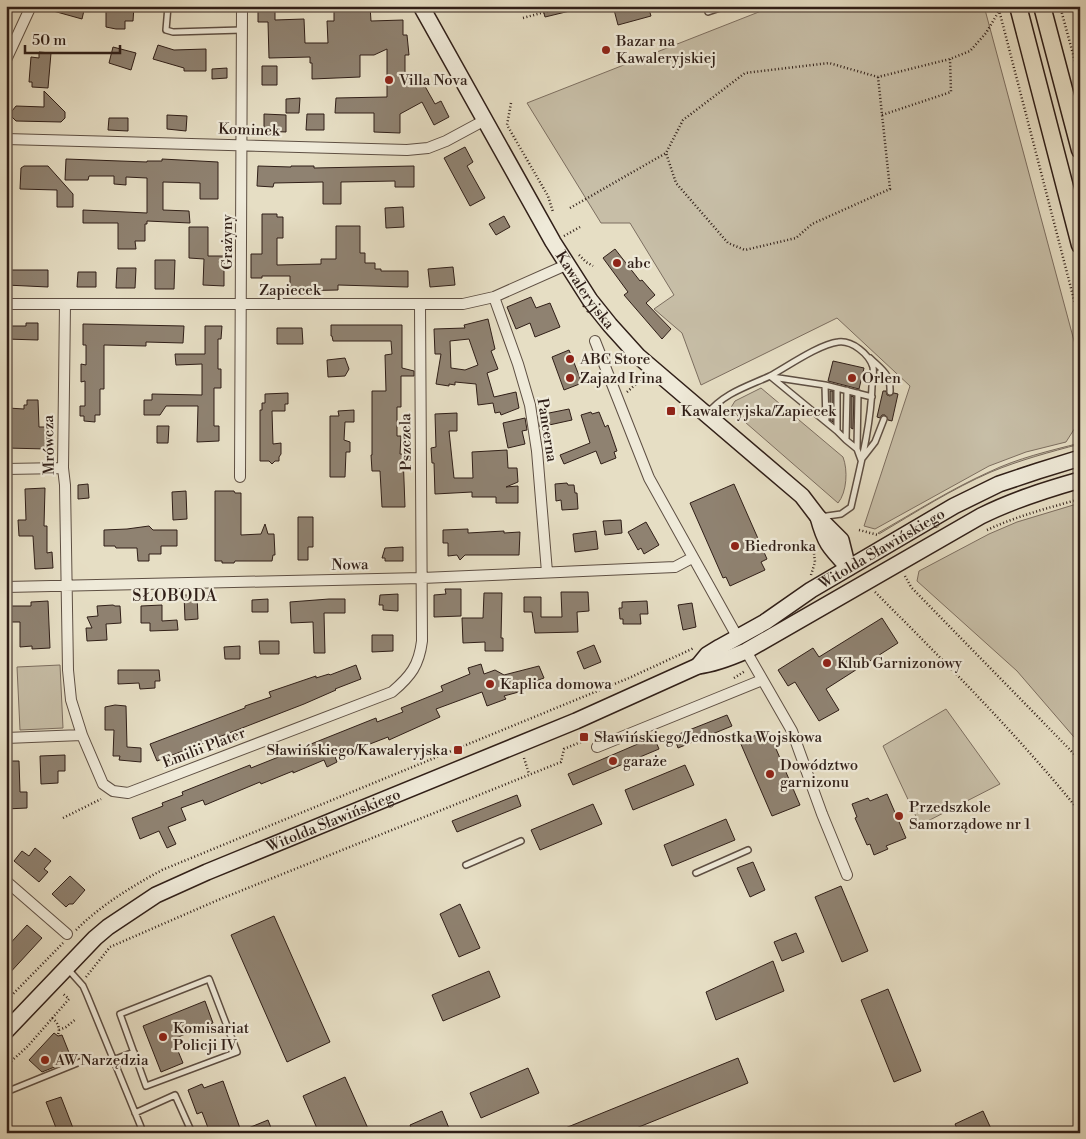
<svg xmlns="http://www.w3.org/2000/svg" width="1086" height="1139" font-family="'Libre Bodoni',serif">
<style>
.green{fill:#c7bea7;stroke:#7c6e60}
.building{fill:#8f8271;stroke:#301f18;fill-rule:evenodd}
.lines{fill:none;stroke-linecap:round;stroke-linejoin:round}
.lane-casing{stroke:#5e4f43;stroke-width:8}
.street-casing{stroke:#5e4f43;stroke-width:12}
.secondary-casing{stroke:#301f18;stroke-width:18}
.primary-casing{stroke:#301f18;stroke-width:19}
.path{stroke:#301f18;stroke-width:2.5;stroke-dasharray:1 2.5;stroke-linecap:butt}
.lane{stroke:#efead9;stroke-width:5}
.street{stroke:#efead9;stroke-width:10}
.secondary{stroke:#efead9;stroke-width:15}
.primary{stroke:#e6dec4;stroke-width:16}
.poi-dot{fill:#8f2418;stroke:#efead9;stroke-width:2}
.labels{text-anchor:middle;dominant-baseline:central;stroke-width:4.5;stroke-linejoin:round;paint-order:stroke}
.poi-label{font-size:15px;fill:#301f18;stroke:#efead9;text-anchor:start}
.street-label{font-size:15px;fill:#301f18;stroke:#efead9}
.neighbourhood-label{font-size:16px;letter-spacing:1px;fill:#301f18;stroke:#efead9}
</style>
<rect width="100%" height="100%" fill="#e6dec4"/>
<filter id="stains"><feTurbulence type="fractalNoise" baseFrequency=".004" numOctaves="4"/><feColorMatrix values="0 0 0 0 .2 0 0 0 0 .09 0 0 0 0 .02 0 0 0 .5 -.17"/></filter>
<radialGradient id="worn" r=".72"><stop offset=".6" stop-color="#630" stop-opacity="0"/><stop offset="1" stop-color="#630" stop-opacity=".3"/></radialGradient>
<path class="green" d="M774,6H984L1080,363V420L1066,442L1026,452L989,466L875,529L864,526L910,386L837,318L701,385L682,333L654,309L674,295L630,223H601L527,103Z
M761,388L843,457C848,470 847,492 838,503L730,409L735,401Z
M1080,443V444C1050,452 1020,460 991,472C952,489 916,512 879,534L878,533C915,512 951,489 989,472C1018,458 1049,451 1080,443Z
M1080,503V744L1017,671L917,581L919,571L989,534L1017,522Z
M60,665L63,728L20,730L17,667Z
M946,709L1000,784L920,825L883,746Z"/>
<path class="building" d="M46,6H85L82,19L46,9Z
M106,6H134L133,21H125V29H116L106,27Z
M258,6H275V20L304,19L305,43H328L327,21H334V6H370L371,21L403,20V35H407L409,55H405V74H414L419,83L422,81L435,104L441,101L449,117L434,125L422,102L400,114V133L374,132V113H335L336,98L387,97V49L374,55H360V77L312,79V63H310V57L269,58L268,22H258Z
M542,6H574V10L545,17Z
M613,6H648L651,16L618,25Z
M158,45L174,50L206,49V71H184V68L153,59Z
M113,47L136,53L131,70L109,63Z
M39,52L51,53L48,88L32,87V82H29L31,57L39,58Z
M262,66H277V85H262Z
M227,68V78L212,79V69Z
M44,91L65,112V118L61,122L16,121L12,117V111L16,106L44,107Z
M300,98L299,113H286V99Z
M264,114L286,115V132L264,131Z
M307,114H324V130H306Z
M167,115L187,116L186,131L167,129Z
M109,118H128V131L108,130Z
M465,147L473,162L467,166L485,198L470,206L444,158Z
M66,159L147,162V161H162V159L218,162V199H200V183L163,182V210L189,211L190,223L147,221V224H145V241H135L136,249H118V223H83V210L147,213V178L126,177V185L114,184V176H89L88,180H65Z
M24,166H48L73,194V207H57V190L20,189L21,168Z
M258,166L291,167V166H314V168L414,166V187H395V181L341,182V204H323V182L274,183L273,187L257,186Z
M403,207L404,227L386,228L385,208Z
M262,214H277V217H283V238H277V265L321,264V259H336V226H360V253H365V263H375V269H381V271H408V287L338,285V290L290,291V276H262V278H251V254H262Z
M504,216L510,227L496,235L489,224Z
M189,227H208V256H224V286L203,285L204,259L189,258Z
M615,249L640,281L642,280L655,295L646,303L671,329L662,339L624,295L628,292L603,258Z
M155,260H175L174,289H155Z
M453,267L455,285L430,287L428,269Z
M117,268H136L135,288H116Z
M6,270H48V287L6,285Z
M78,272H96V287H77Z
M531,297L536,308L550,303L560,327L535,337L530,323L516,329L507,307Z
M488,319L495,349L491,351L498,369L487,373L494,397L516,392L519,408L501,415L500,412L495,413L493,403L478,405L476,384L455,382V385L449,384V386L436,384L441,354H435L434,329L465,328L464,325ZM469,339L478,365L465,370L451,368L450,341Z
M26,323H38V340L6,339V326H26Z
M83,324L184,326L183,343L146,342V346L104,345V389H100V415H95V422L84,421V416H80V406H85V381L81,382V364L86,365V345H83Z
M331,325H402V368L414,371V376H401V407H397V436H401L400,454H403L405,507H382L380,471H372L371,455H372V391H386L385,355L392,354L391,341H333L332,336H331Z
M205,326H222L221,339H218V369H221V388H214V426H219V441L197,442L198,406H166L160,415H144V400H152V394L202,395V364L176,365L175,354H205Z
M277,328H302L303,344H277Z
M569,350L582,383L564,390L552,357Z
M345,358L349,369L345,376L328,377L327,360Z
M833,361L864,368L859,389L828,381Z
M830,391H833V422L830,420Z
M883,391H886L887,395L890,396L894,393L898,394L892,421L888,420L885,415H882L880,418L877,417Z
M288,393V404H285V411H272L273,444L281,443V454L279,457V461H275L272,464L269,461H260V410H262V403H265V394Z
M851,396L854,397L853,429L851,428Z
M27,400H38L39,427H47V449L6,448L8,408L24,409V405H27Z
M569,409L572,420L540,427L539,415Z
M354,410V422H345L344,440L350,442V452H346L345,477H330V416H339L338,411Z
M591,412L592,414L599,412L605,427L608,425L617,451L614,452L616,458L601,464L596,451L564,464L560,455L590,443L581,415Z
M457,413V431H449L454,478H473L472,452L507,450L508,468H517L518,482L506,487L518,486V503H496V497H472V492L435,494L434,463H432L431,448L436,447L435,414Z
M525,418L527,430L522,431L525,444L508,448L503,423Z
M157,426H169L168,443H157Z
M567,483L568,485H574L575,493H577L578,509L562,510L561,500L556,501L555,484Z
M88,484L89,498L78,499V485Z
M734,484L767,559L761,562L765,570L730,586L726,577L723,578L690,503Z
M45,488L44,526H47V553L52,552L53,568L35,569L33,536H19L18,520H26L25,489Z
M186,491L187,519L173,520L172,492Z
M215,491H234L235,493H241V535L261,534L265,524L268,534H274L275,555H273L272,561H235L234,563H222V561H215Z
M298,517H313V547H308V560H298Z
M621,520L622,533L605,535L603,521Z
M646,522L659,545L644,554L641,548L638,550L628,532Z
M149,526L153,530H177V546H161V554H149V561H138L137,548H116L115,546H104V530L127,529Z
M468,529V533L504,531V533L520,532L519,555H465L460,560L457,555L448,556V543H443V530Z
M596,531L598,549L575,552L573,534Z
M403,547V561H385V558H382L385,548Z
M445,589H461V616L434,617V595L446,594Z
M561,592H588L589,611L577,612L578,632L535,633L532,612H524V597H541V617H562Z
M484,593H502L501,638H503V651H485V642L463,643L462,618H483Z
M398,594V611L383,610V605H379L380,595Z
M184,595H197L198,619L185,620Z
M268,599V612H252V600Z
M329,599H345V613H324L325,653H314L313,622L291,623L290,602Z
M48,601L50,648L32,649V646L20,647V622H6V606H31V602Z
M647,601L648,614H640L641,624H623V619H620L619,608H622V602Z
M692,603L696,627L683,630L678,605Z
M113,605L115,606H120L121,623L106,624L107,640L87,641L86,628H92L87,617L98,616L97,606Z
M162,605V621L177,620L178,630L150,631V623H141V606Z
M882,618L898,643L826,689L839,710L819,721L795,682L788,686L778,670L813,648L819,657Z
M372,635H393V651L372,652Z
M259,641H279V654H260Z
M594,645L601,662L584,669L577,652Z
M240,646V659H225L224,647Z
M481,664L484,674L495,670L504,675L539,666L544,678L536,681L537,687L504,696L506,699L487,706L482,692L436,709L440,717L389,740L388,737L357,749L356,746L334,754L337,762L327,767L324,760L293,773V771L261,784L260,782L205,805L203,800L181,808L186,820L168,827L176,844L167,848L159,831L140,839L132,818L163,806L162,803L183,795L182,792L250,765L251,768L376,718L377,722L403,712L401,708L443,691L441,686L470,674L468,668Z
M356,665L361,679L335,689L336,690L304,704L157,761L150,744L245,708V706L271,697L269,692L316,676V678L329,674L330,675Z
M118,670H159L160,681H155V688L140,689L139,683L118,684Z
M115,705L126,706L127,747L141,748V762L119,760L120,756H113L114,730H105V707Z
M727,715L732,726L678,748L674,736Z
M768,730L800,805L772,816L740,742Z
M654,737L659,749L573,785L568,774Z
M65,755V771H58V783L41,784L40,756Z
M6,761H19L20,792H27V808L6,809Z
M685,765L694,785L633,810L625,790Z
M887,794L906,838L886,846L888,849L874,855L870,844L867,845L855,818L857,817L852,804L868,798L870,801Z
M517,795L521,806L457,832L452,821Z
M593,804L602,824L540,850L531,830Z
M726,819L735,840L672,866L664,845Z
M35,848L51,861L44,869L48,872L39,882L14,861L22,851L29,856Z
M753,862L765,890L750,897L737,868Z
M70,876L85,890L73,904H69L66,907L52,894Z
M841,886L868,951L842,962L815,897Z
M460,904L480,948L459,957L440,914Z
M274,916L330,1042L287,1062L231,935Z
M27,925L42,938L6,977V948Z
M796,933L804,952L782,961L774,942Z
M773,961L784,991L716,1020L706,992Z
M489,971L500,997L443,1021L432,995Z
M888,989L921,1071L894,1082L861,1000Z
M205,1001L213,1023L173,1039L183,1063L161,1072L143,1026Z
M54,1033L58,1036L62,1035L72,1060L42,1072L29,1060Z
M738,1058L748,1083L624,1133H553Z
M528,1068L539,1093L481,1118L470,1093Z
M345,1077L370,1133H319L303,1096Z
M223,1081L241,1131L268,1120L273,1133H210L202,1112L197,1114L188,1090L202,1084L204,1088Z
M61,1097L73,1128L58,1133L46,1102Z
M442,1111L451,1133H413L410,1125Z
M983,1111L993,1133H959L955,1124Z"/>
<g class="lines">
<g class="lane-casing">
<path id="lane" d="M168,6L166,30L173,32L242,30
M708,12L726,6
M870,358C882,370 891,374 890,392
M770,376C788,366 820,344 838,342C852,340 869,354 873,367C874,373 873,380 872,386C871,426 860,467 851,507L841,514L820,517
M772,377L825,385L872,397
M825,385L826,422L837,431
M837,388V431L846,440
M847,390L846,440L857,449
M858,393L857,449L861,460L875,442L884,419
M707,414C724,393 746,387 770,376L826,422
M466,865L521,841
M696,873L748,850
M67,968L83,986L87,995L141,1127
M209,979L237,1052L146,1086L120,1014Z
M113,1060L134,1052
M6,1092L80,1062
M135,1113L175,1095L192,1133"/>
</g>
<g class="street-casing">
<path id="street" d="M6,60L31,6
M6,139L407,150L428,148L446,141L485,120
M494,297L518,364L530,405L537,451L547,572
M6,304H463L494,297L566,265
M65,304L63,468L65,485L68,670L71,700L82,735L103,784L113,791L128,793L392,692C411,676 419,665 422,641L420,305
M595,341L649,478L738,638
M6,469L63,468
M240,477L242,6
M6,587L422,578L675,567L692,558
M746,651L792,731L822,814L847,875
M6,738L82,735
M597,747L762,680
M6,881L67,934"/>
</g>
<g class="secondary-casing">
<g id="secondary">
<path id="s1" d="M421,6L553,242L590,300L610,325L638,356L802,496L818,517L841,540L848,568"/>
<path d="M818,517C825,543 829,547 848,567"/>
<path id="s2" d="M698,666L707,655L720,647L765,622L811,590L954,506L999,484L1038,471L1080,458"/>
<path id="s3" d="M6,1031L95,938L108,927L156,895L207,872L576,721L698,666C715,664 730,658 746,651L981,516C1013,500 1045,490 1080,480"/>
</g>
</g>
<g class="primary-casing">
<path id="primary" d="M1018,6L1080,245
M1042,6L1080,150"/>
</g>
<path class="path" d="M998,6L1080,323
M1060,6L1080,80
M523,18L567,6
M878,77L890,189L812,224L796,238L745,250L728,243L676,183L666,153L683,120L745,73L829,63L878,77L950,59L970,51L986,33L999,11
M511,103L507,125L548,196L553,212
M882,115L951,92L950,59
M570,208L666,153
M564,236L580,227
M579,255L586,262L593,266
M627,392L643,378
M859,530L878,535
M987,530C1017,516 1048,508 1080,499
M811,575L815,562L814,554
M905,576L911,587L1080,760
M875,592C946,663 1017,734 1080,812
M734,678L745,671
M524,758L529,774
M63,818L101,799
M76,930C101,905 131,887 162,870L629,678L694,648
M86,977L110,947L218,900L561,762L564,749L588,739
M6,1001L63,943
M52,1018C58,1023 60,1027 58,1035
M59,1030L66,1027L76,1019
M6,1066L28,1046L69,999L62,993"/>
<use href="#lane" class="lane"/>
<use href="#street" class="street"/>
<use href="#secondary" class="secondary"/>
<use href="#primary" class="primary"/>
</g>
<g class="poi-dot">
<circle cx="606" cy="50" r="5"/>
<circle cx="389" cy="80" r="5"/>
<circle cx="617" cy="263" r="5"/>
<circle cx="570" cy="359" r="5"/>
<circle cx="570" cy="378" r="5"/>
<circle cx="852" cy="378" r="5"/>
<rect x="666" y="406" width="10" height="10" rx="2.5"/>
<circle cx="735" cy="546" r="5"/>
<circle cx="827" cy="663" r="5"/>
<circle cx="490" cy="684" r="5"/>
<rect x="579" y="732" width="10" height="10" rx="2.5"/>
<rect x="453" y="745" width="10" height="10" rx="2.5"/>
<circle cx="613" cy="761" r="5"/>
<circle cx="770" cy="774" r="5"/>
<circle cx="899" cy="816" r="5"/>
<circle cx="163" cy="1037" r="5"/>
<circle cx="45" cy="1060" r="5"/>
</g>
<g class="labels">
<g class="poi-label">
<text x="616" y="41">Bazar na<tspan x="616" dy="17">Kawaleryjskiej</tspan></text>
<text x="399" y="80">Villa Nova</text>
<text x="627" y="263">abc</text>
<text x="580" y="359">ABC Store</text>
<text x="580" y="378">Zajazd Irina</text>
<text x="862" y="378">Orlen</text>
<text x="681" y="411">Kawaleryjska/Zapiecek</text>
<text x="745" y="546">Biedronka</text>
<text x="837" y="663">Klub Garnizonowy</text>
<text x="500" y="684">Kaplica domowa</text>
<text x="594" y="737">Sławińskiego/Jednostka Wojskowa</text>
<text x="448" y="750" text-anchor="end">Sławińskiego/Kawaleryjska</text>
<text x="623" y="761">garaże</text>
<text x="780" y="765">Dowództwo<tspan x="780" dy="17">garnizonu</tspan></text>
<text x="909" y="807">Przedszkole<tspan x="909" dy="17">Samorządowe nr 1</tspan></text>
<text x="173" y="1028">Komisariat<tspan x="173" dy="17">Policji IV</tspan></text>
<text x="55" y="1060">AW Narzędzia</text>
</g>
<g class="street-label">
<text transform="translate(249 130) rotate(2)">Kominek</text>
<text transform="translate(227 242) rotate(-90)">Grażyny</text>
<text stroke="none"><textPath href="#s1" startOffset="328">Kawaleryjska</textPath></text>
<text x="290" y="290">Zapiecek</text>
<text transform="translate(547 430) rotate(81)">Pancerna</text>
<text transform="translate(406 442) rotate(-91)">Pszczela</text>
<text transform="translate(49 445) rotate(-91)">Mrówcza</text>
<text stroke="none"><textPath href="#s2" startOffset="219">Witolda Sławińskiego</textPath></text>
<text transform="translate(350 565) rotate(-1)">Nowa</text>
<text transform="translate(204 748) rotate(-21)">Emilii Plater</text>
<text stroke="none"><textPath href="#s3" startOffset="396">Witolda Sławińskiego</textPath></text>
</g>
<g class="neighbourhood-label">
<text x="175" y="596">SŁOBODA</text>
</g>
</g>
<rect width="1086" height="1139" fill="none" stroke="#e6dec4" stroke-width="25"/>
<rect x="8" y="8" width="1071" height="1124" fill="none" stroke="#301f18" stroke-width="2.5"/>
<rect x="12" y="12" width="1061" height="1114" fill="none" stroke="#301f18"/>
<path d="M25 45v8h95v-8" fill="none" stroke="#301f18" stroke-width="2.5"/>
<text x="32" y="45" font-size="15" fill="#301f18" stroke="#efead9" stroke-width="4" paint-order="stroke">50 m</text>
<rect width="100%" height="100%" filter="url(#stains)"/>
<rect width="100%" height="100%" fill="url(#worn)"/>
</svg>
